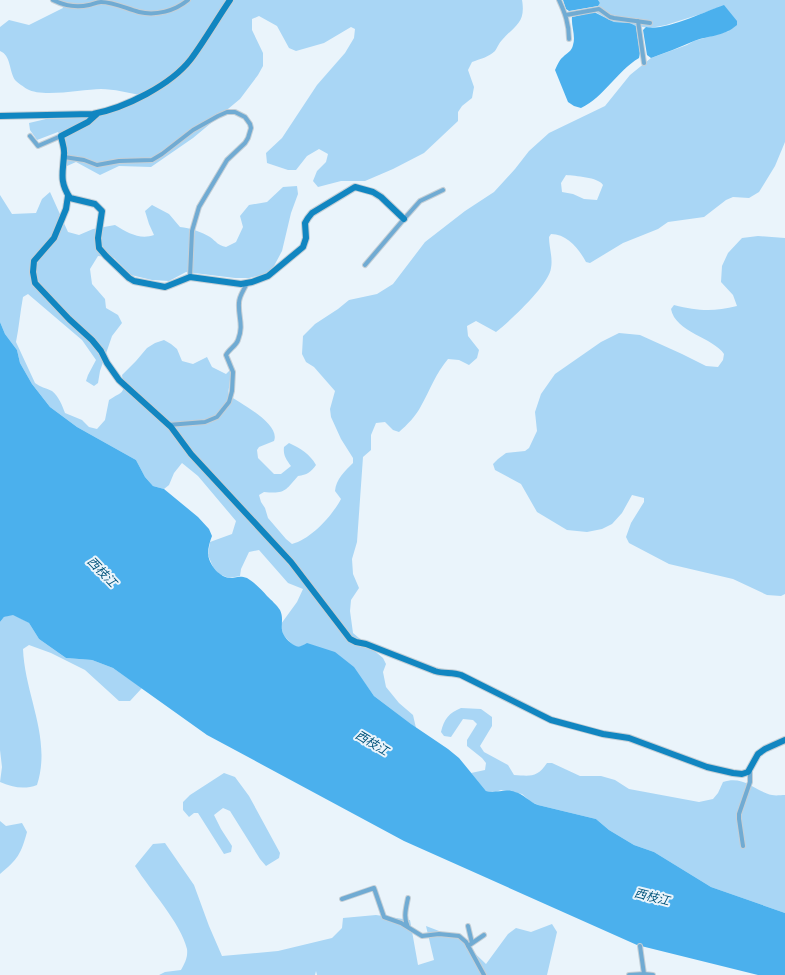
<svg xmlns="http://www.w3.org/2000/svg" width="785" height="975" font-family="Karla,'Noto Sans SC',sans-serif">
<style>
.green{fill:#a9d6f5;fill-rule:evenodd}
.water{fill:#4bb0ed}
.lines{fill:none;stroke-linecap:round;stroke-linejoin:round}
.street-casing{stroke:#c5cfd6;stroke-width:6}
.secondary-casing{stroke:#c5cfd6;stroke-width:8}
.street{stroke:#70abd3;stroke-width:4}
.secondary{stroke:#1186c1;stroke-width:6}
.labels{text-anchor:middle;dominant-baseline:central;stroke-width:4;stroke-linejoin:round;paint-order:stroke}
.water-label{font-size:12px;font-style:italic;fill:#00537b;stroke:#eaf4fb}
</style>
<rect width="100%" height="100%" fill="#eaf4fb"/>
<path class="green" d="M59,0H522C526,23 515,25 502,40C499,43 497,48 495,51C489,57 480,59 472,62L468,70L474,87L472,98L462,106L458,112V121L424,153L393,169L365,181H341L318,187L313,181L317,171L326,162L328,154L319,149L307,156L296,170H288L267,163L266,153L282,138L317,85L345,53L354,38L355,29L351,27L324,43L296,51L289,48L277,26L259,16L252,19V30L263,53V66L258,75L240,99L193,138L151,167L119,166L100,175L76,162L67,166V148L58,132L37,140L30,130L29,123L46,119L74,118L102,115L112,112L141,95C128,93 114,89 101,89C83,89 43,98 27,89C24,87 18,83 15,80C9,71 11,55 0,51V27L9,20L29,25L63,8Z
M598,0H785V142L775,166L759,192L749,198L733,197L726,200L704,217L668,222L658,229L623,243L590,263L586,262C579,249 567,234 551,234L549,237C549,247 553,258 551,268C549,285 510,321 496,332L476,321L467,326L468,336L479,350L477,358L469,365L459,360L448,359C436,373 430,390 421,406C416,416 407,425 399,432L393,430L385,422L376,423L371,435V450L363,457L357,542L352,559L353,574L359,588L351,600L350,611L353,633L383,658L386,664L383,672L386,687L399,703L413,715L416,728L374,696L364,682L301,646L295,647L283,635L281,624L297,602L303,589L288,583L259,550L249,552L241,569L240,576L229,578L219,574L213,567L208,555L210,542L232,534L236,521L198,476L182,463L174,473L169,485L164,489L153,486L145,477L136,460L77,427L50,407L32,384L20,363L17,350L5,334L0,322V195L12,214L36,213L42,199L50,192L68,232L79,235L93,229L115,225C128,233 140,240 154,235L149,224L145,211L152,205L169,214L180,227C190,228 202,232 210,237C217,242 217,245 226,247L236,242L243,227L240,216L249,205L267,202L283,187L297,186L298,194L291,213L282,251L274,266L266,274L249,278H235L186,272L169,281L152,280L131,275L114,258L98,256L90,269L92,284L105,299L106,308L118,315L122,323L112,336L100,371L98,383L94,386L86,381L88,375L96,360L82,340L28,294L23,297C20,313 19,327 16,342L35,383C40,387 46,388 52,391C59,397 62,405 65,413L82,420L89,427L97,429L105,420L109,400C124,390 125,395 122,375L136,361L147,348L155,343L164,340L171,344L177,349L182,361L193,364L207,357L212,367L226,374L231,369V372L228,395C240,403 281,424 274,441L259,447L257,450L258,458L274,474H281L291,466C286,459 283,455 284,447L289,443C300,448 310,454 316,465C311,472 307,475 298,476C285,491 285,494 264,492L259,495L261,502L265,508L268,518L286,539L292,544C311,539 332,516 341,499L335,491C336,479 345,471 353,463V458L341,439L331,417L330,409L335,391L314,367L306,362L302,354L303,336L315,324L338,309L349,300L377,294L393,284L425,242L465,211L494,192L515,169L529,151L549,133L605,106L630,75L651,58L687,45L694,41L729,31L716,8L704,13L666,25L650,28L636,26L630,23L614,22L597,13L598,6L600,3ZM566,175C575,176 598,177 603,185L597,200L584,199L573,194L562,192L561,183Z
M758,236L785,238V594L781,596L767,595L733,579L669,564L629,543L626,537L631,523L644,502V498L632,495L622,513L612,524L602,529L587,532L567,530L537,512L521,484L495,470L493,464L498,459L506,453L525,451L529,448L537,431L535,412L541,394L555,374L601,342L619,333L640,335L682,354L706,366L718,367L723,360L724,354C714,338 675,332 671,309L674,305C698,311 713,312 737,306L733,295L721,282L722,266L728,253L742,238Z
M13,614L29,623L39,639L66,658L92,660L113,668L142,688L130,701H119L85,670L51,653L29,645L23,649C25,696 52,738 37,785C24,790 12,787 0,782L2,767L0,750V622L4,617Z
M461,708L481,709L492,717V726L480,746L484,752L508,765L514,775C530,776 537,778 547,763H552L580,776H601L615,780L629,789L699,802L713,799L718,793L723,782C744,775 754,791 772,795C776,796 781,795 785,795V913L711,887L654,852L634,845L609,830L596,819L538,805L531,802L522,794L501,790L493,793L486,791L471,773L485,770L486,763L482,758L467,746V740L477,724L473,720L463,719L451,737L444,736L441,732C444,719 449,713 461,708Z
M224,773L235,777L249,796L280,853L279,858L266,866L260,859L230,811L223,808L214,815L221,829L232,846L231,852L224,854L198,813H194L189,817L183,810V802L190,795Z
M0,821L6,826L22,823L27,832C21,854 18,859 0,874Z
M165,843L194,885L209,926L222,956L278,951L332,938L342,928L343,918L376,915L410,920L418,965L434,960L426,926L460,939L486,964L508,934L516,928L531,932L552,924L557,932L547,975H317L316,971L315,975H159L165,972L181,970C185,963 188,957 187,949C181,923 150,890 135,866L153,844Z"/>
<path class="water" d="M563,0H598L600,3L598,6L569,11L566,9Z
M724,5L737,21V25C723,37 710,35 694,41C680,47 665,53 651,58L647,55L643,30L646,27C663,32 706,11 724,5Z
M594,12L614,22L630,23L636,26L640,53L639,58C617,71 604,97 581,108L574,106L568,102L555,70C557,66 559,60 563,57C567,53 572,51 573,45C576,36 571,26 572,17Z
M0,322L5,334L17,350L20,363L32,384L50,407L77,427L136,460L145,477L153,486L164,489L198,517L209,529L212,536C210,541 208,547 208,554C209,564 218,576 229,578C236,578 239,575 247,578C254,582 262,590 267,596C271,600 277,605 280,610C286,623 275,630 291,643C297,648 300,647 307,643L335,652L354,667L374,696L411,724L448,749L459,758L486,791C496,794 505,788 515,792C524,794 529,802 538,805L596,819L609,830L634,845L654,852L711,887L785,913V975H758L637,945L404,841L207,735L113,668L92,660L66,658L39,639L29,623L13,615L4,617L0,622Z"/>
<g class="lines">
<g class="street-casing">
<path id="street" d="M53,0C65,6 76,8 89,5C93,4 97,2 101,2C114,2 127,9 139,12C156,16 175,11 188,0
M559,0C565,13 569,24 569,39
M566,15L599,9L610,17L614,18L650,23
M638,21L644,63
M30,136L38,146L61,136
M64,157L84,160L97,165L119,161L152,160L162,154L193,130L218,116L227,112H235L245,117L250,124L251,128L248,138L245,143L227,160L199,207L192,231L190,277
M365,265L404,219L420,201L443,190
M168,425L205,422L217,417L229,402L232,391L233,372L226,355C229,349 236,346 238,340C244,325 238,317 239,303C239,296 244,290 247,283
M743,846L739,819V814L750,782V769
M408,898C406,908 403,918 408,927
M342,899L374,888L384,917L401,923L422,936L439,934L459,936L466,942L484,975
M468,926L472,943
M468,946L484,935
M640,946L644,974
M629,975L644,974L653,975"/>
</g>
<g class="secondary-casing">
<path id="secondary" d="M98,113L88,122L61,136C62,142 65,149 64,155C63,173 59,181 70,198L95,204L102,211L98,238L99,248L106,256L129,278L134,281L165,287L190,277L241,284L252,282L268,276L303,247L306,238L305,223L308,218L312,213L355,187L373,192L381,197L404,219
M0,116L93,114C125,108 171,85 191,59C205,40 217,19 230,0
M68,196L66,209L54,238L34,261L33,272L35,283L69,319L92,340L101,351L107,363L119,380L171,427L191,454L291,562L350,639L356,642L366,644L435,671C444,674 452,672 461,675L551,720L603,734L629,738L707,767L733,773L742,774L748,772L758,754L765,749L785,740"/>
</g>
<use href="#street" class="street"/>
<use href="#secondary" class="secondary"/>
</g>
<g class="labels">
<g class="water-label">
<text transform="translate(102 572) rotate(46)">西枝江</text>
<text transform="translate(372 743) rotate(31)">西枝江</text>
<text transform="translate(652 897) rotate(14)">西枝江</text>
</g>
</g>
</svg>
